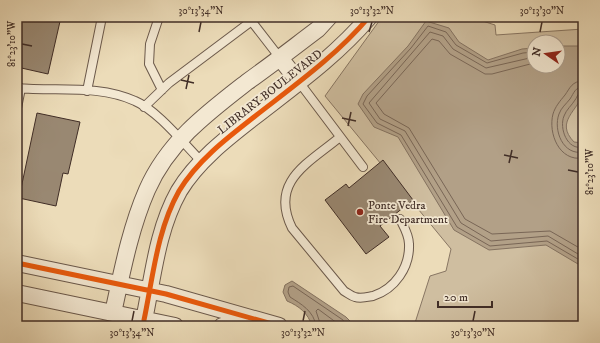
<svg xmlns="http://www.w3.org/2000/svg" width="600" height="343" font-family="'IM FELL DW Pica',serif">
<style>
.green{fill:#cfbea0;stroke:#887663;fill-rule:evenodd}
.water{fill:#b2a087;stroke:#847260}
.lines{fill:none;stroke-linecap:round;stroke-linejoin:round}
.shore{stroke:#796656;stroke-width:1}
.building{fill:#998872;stroke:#402d26}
.service-casing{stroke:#6b594b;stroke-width:10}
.minor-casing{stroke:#6b594b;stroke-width:18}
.service{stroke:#f3e8d2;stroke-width:8}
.minor{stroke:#f3e8d2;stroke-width:16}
.cycleway-casing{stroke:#f3e8d2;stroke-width:8}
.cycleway{stroke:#e8590c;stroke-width:5}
.ticks{fill:none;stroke:#402d26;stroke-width:1.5}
.poi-dot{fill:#8f2418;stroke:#f3e8d2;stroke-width:1.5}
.labels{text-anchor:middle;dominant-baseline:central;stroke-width:3.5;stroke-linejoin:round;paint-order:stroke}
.street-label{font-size:12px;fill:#402d26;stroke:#f3e8d2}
.poi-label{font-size:12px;fill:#402d26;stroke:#f3e8d2;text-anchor:start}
.neatline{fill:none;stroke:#402d26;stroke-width:1.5}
.ticks-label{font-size:10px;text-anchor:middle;fill:#402d26}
</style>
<rect width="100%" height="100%" fill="#ecdcb9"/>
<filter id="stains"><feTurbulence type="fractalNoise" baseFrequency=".005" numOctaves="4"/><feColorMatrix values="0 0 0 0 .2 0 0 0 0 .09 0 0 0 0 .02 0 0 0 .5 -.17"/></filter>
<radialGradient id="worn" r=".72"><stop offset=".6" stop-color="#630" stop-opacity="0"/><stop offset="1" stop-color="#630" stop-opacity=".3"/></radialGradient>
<path class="green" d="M382,17H470L495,25L496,35L583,29V326H414L430,276L446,271L451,249L325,96ZM534,42H558V66H534Z"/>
<path class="water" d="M426,21L449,28L459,42L488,60L522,49L534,48V66H558V46H583C583,59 586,80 583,92C579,111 554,121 574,142L583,143V267L546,245L489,250L454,230L398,137L374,127L358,104L363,94L408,46Z
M292,281L346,317L351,322L350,326H312C308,313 299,306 287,301L283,292L285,285Z"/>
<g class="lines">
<path class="shore" d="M534,52L523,53L487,63L456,45L446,32L428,26L411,48L367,96L363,104L377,123L401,135L457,227L490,246L547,241L583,262
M534,57L486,68L453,49L443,36L430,32L369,103L380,119L405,131L461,223L491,241L548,236L583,257
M534,63L492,74H485L450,54L439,41L432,39L376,103L384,114L409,128L465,219L492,234L550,231L583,250
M583,81C572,81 570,88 565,95C560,101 555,107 553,114C548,133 559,162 583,158
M583,87C575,87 574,93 570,99C566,104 561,108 559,114C553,130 563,156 583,152
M583,92C577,93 578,96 575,100C572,105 566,110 564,116C559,128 567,151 583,147
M316,326C314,311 301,304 290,297L288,292L289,287L293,286L343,320L346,326
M321,326L316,311L318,309L341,326"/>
</g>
<path class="building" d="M17,17H61L48,74L17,67Z
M37,113L80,122L68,174L63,173L56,206L19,198Z
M383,160L413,200L380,226L389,237L366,254L325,200L346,184L349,188Z"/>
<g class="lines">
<g class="service-casing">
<path id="service" d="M159,17L150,44L149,64L162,90
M249,18L280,58
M299,82L363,167
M17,88C56,92 98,84 135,101C157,110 185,145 202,162
M87,91L102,17
M144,107L169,83L257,17
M17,108L21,88
M340,137C309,163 269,181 292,228L344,291C348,293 351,296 355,297C361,299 367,297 373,296C395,289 410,267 409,244C409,235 404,227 400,219"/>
</g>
<g class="minor-casing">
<path id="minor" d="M280,58L299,82
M17,263L166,294L279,326
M17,293L175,326
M113,313C122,272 130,229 147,190C168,142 207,113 247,82C271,65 294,47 318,29L329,17
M144,320C153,277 157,230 179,191C197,161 227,138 254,117C295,85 336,56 369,17
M222,326L231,324L243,317"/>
</g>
<use href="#service" class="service"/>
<use href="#minor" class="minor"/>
<g class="cycleway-casing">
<path id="cycleway" d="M17,263L166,294L279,326
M144,320C153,277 157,230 179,191C197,161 227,138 254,117C295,85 336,56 369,17"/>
</g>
<use href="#cycleway" class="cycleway"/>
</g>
<path class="ticks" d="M199,32L201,22M369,32L372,22M540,32L542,22M22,44L32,46M181,80L194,83M186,89L189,75M342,118L356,121M348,126L351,112M504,155L518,158M509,163L512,150M568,170L578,172M132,321L134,311M303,321L305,311M473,321L475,311"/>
<circle class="poi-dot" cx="360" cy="212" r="4"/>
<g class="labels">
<g class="street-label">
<text transform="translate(270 92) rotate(-38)">LIBRARY BOULEVARD</text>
</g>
<g class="poi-label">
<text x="368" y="205">Ponte Vedra<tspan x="368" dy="14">Fire Department</tspan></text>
</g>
</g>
<rect width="600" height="343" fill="none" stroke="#ecdcb9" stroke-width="44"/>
<g transform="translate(546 54) rotate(283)"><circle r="19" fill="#f3e8d2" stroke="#ab9d8d"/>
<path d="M0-3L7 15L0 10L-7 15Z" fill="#8f2418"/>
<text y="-6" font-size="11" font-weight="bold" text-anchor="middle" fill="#402d26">N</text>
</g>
<path d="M438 301v6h54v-6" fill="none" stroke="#402d26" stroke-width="2"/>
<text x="444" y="301" font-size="12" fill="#402d26" stroke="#f3e8d2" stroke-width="3" paint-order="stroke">20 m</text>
<rect x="22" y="22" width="556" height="299" class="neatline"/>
<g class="ticks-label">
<text x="201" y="14">30°13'34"N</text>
<text x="372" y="14">30°13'32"N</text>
<text x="542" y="14">30°13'30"N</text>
<text transform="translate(11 44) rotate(-90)" y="4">81°23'10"W</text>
<text transform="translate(589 172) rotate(-90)" y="4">81°23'10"W</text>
<text x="132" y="336">30°13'34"N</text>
<text x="303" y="336">30°13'32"N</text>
<text x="473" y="336">30°13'30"N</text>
</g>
<rect width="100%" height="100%" filter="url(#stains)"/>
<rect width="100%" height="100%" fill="url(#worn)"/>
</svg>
